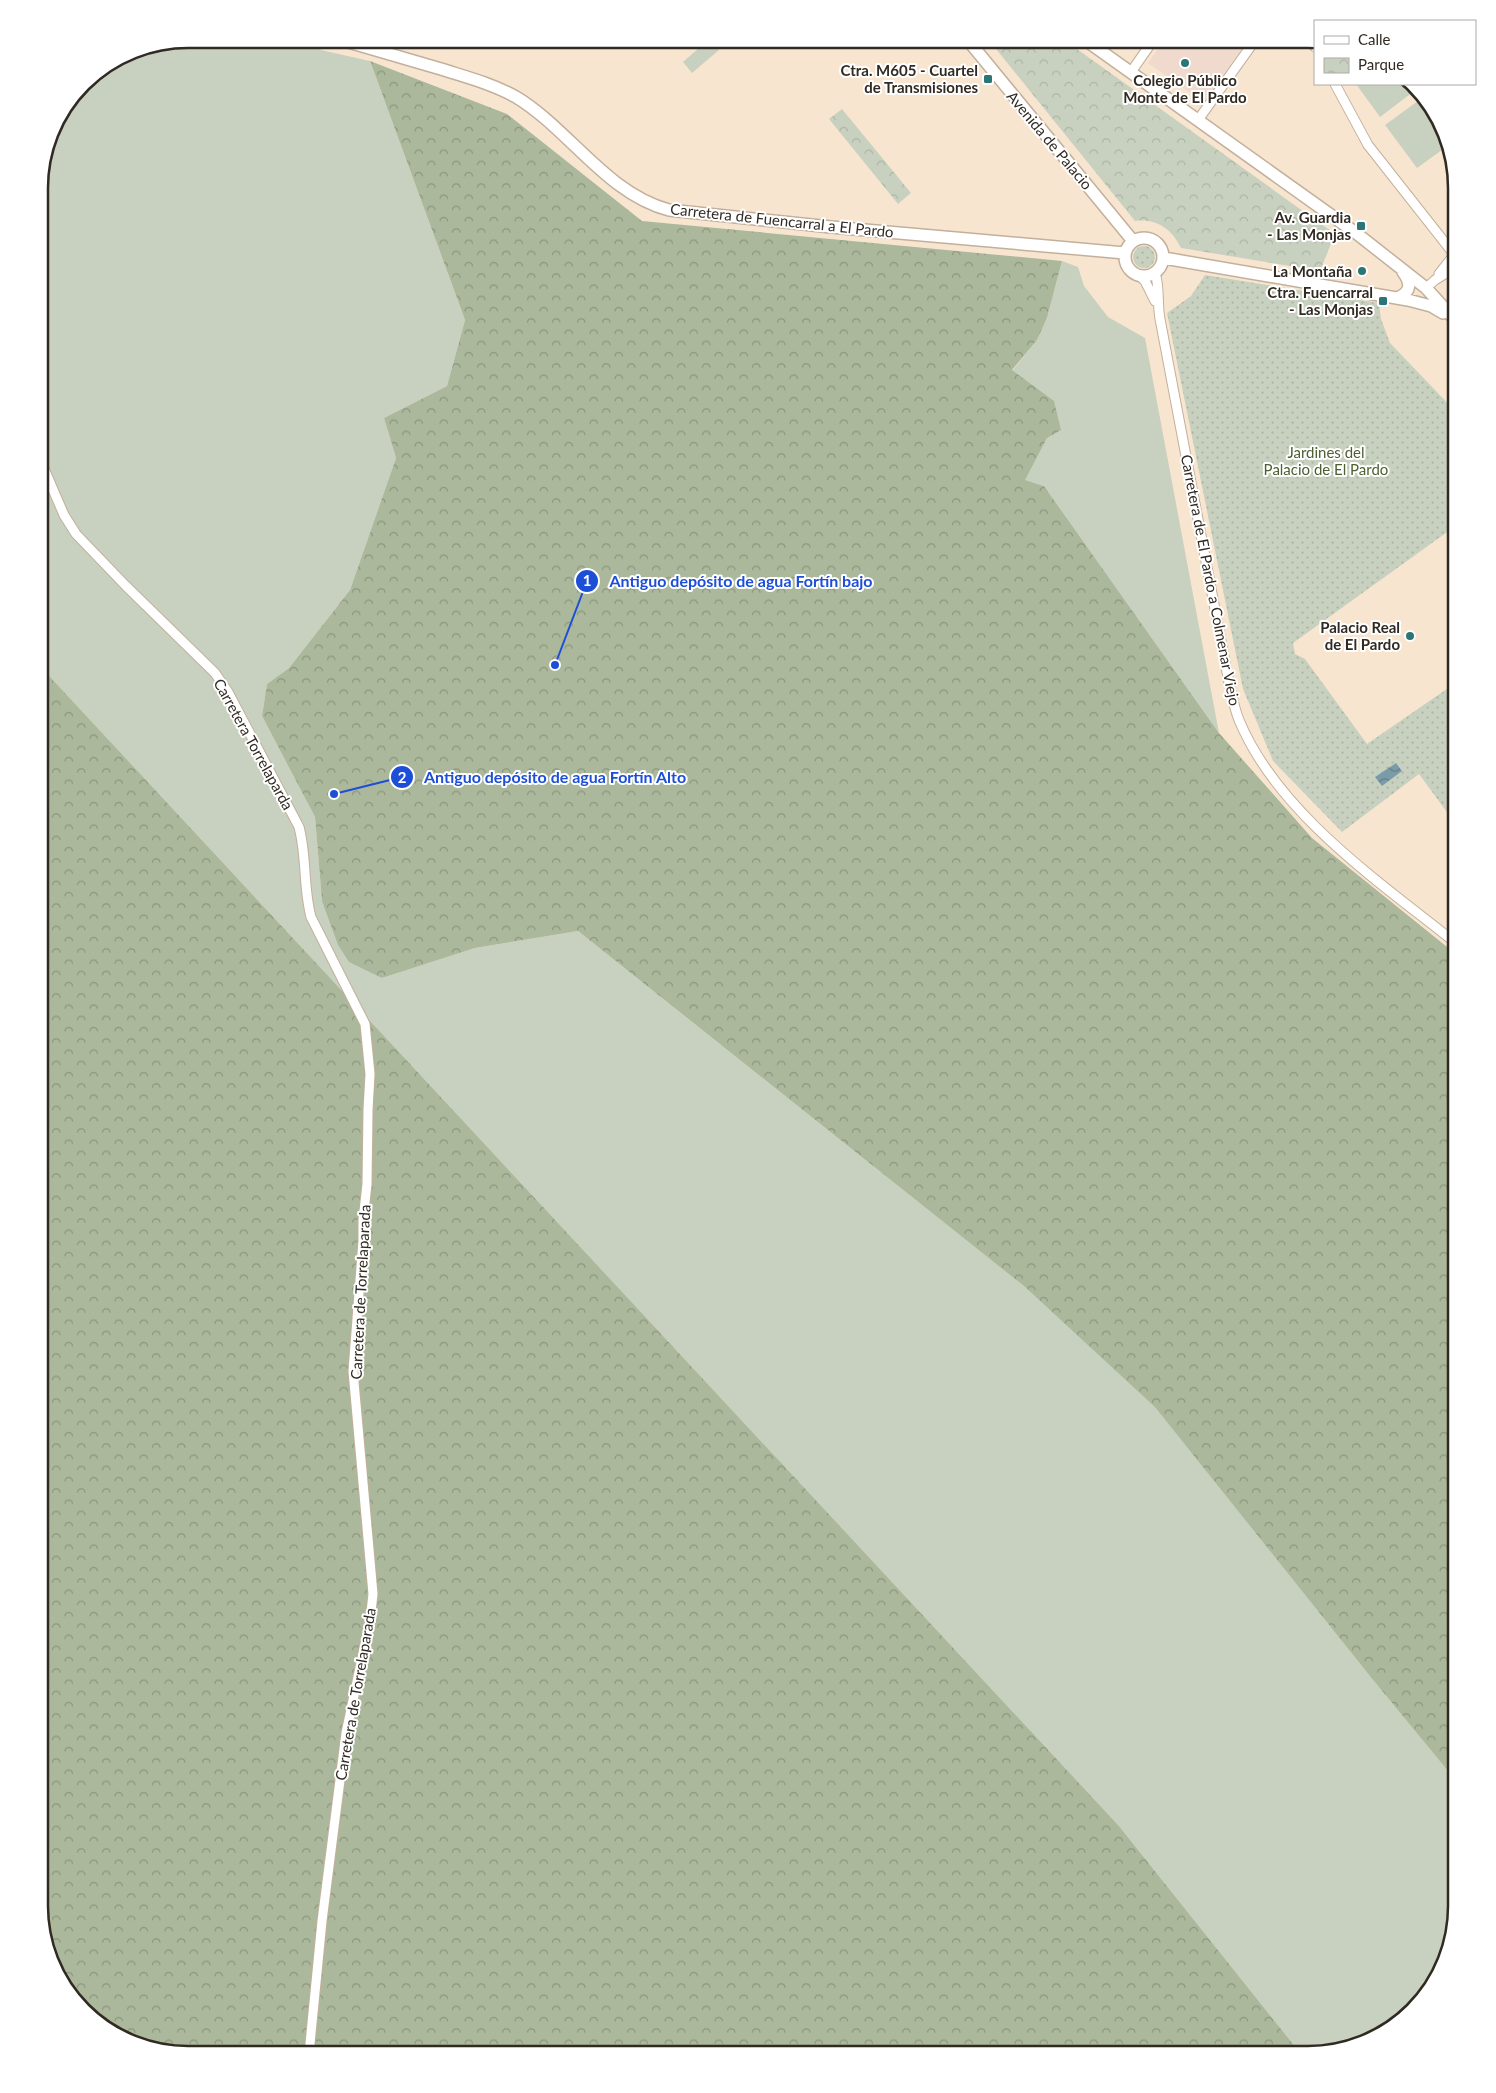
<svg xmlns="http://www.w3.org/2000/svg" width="1496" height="2093" font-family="Lato,sans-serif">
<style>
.education{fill:#f0d9cd}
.grass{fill:#c8d1bf}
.forest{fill:url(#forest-crowns)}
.park{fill:url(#park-crowns)}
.garden{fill:url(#garden-dots)}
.water{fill:url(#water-waves)}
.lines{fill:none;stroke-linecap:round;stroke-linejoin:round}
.minor-casing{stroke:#c3b09c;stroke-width:11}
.tertiary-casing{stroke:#c3b09c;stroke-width:14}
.minor{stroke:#fff;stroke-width:9}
.tertiary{stroke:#fff;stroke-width:11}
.poi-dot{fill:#2b7576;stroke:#fff;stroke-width:2}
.labels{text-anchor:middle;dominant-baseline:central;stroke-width:4;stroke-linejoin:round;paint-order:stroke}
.poi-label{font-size:15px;font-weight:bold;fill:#312a22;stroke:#fff;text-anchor:end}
.street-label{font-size:15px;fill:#312a22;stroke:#fff}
.park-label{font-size:15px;fill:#4c6032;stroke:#fff}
.rim{fill:none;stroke:#312a22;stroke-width:2.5}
.leader{fill:none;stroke:#1d4ed8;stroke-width:2}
.callout-dot{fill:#1d4ed8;stroke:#fff;stroke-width:2}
.mark-label{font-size:15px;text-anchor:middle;font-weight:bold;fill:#fff}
.callout-label{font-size:16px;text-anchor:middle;font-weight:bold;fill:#1d4ed8;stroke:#fff;stroke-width:4;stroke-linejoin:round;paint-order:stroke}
</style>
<defs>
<pattern id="forest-crowns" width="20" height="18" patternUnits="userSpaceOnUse" patternTransform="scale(1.25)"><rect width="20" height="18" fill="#abb89b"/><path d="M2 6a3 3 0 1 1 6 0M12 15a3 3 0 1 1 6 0" fill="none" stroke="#8c967e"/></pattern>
<pattern id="park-crowns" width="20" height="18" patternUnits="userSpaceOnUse" patternTransform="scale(1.25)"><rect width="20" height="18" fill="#c8d1bf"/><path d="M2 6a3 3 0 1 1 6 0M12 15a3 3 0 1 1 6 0" fill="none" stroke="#acb4a4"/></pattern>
<pattern id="garden-dots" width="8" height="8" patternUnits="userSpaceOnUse" patternTransform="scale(1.25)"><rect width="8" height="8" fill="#c8d1bf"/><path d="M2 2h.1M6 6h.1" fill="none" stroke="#acb4a4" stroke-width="1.8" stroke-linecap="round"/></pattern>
<pattern id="water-waves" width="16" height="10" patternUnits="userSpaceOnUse" patternTransform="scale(1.25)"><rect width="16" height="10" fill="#799ca8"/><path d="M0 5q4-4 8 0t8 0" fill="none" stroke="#647f88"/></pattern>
</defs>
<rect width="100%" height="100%" fill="#f8e5d0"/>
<path class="education" d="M1165,39H1237L1245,44L1203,102L1148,63Z"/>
<path class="grass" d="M188,39H313L321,50L370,61L465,320L447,386L384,418L396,458L350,590L289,668L267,684L262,716L315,817L322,901L382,978L475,948L578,931L1025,1287L1154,1405L1369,1675L1457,1782V1906L1437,1980L1383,2034L1309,2054H1301L1119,1826L39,665V178L54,122L89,76L131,50Z
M709,39L719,50L692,73L683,62Z
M1356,84H1406L1413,92L1380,117Z
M1418,101L1443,134L1446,147L1417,168L1385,125Z
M1062,261L1078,267L1084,286L1108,317L1145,338L1219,733L1044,486L1024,480L1047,438L1012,371L1037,340L1047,318Z"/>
<path class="forest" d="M370,61L507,114L642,221L1062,261L1047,318L1037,340L1012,370L1054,401L1061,430L1047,438L1025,480L1044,486L1219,733L1312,838L1457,955V1782L1369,1675L1155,1407L1025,1287L578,931L475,948L382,978L349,962L338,945L322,901L315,817L262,716L267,684L289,668L350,590L396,458L384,418L447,386L465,320Z
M39,665L1119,1826L1301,2054H178L113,2034L59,1980L39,1905Z"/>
<path class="park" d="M988,39H1063L1335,234L1320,271L1181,248C1172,229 1156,218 1135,221Z
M842,109L911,193L898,204L829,119Z"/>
<path class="garden" d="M1133 257a11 11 0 1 1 22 0a11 11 0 1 1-22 0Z
M1205,275L1379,303L1381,319L1390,343L1457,413V525L1293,643L1295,654L1305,659L1367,744L1454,684L1448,673L1457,666V826L1419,774L1342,832L1273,761L1243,689L1167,313L1191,296Z"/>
<path class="water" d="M1396,763L1402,771L1382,786L1375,777Z"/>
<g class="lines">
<g class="minor-casing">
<path id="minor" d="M1310,39L1315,47
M1097,48L1104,39
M1131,72L1154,39
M1335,84L1368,145L1457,258
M1198,120L1256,39
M1155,273C1160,287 1157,303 1160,319L1229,683C1232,695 1234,708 1239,720C1278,814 1380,882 1457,944
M1439,274L1454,255
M1140,276L1145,281L1155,301
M1426,288L1435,280L1457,266
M39,457L64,515L76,534L125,585L215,673L228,692L299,827C307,857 303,887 311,917L365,1024L370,1074L368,1110L367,1184L363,1220V1241L353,1371L373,1594L370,1621L346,1733L322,1921L309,2054"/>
</g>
<g class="tertiary-casing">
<path id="tertiary" d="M338,39C373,49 407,59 441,69C466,77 493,84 516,97C569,129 607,194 669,210L831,227L1125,253
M967,39L1133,241
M1084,39L1356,233L1426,288L1457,322
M1125 257a19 19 0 1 1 38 0a19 19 0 1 1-38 0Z
M1164,258L1408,300L1431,306L1443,313
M1397,298C1412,292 1411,283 1403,272"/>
</g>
<use href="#minor" class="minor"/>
<use href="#tertiary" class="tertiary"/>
</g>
<g class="poi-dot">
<circle cx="1185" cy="63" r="5"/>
<rect x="983" y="74" width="10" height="10" rx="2.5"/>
<rect x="1356" y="221" width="10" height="10" rx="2.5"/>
<circle cx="1362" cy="271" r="5"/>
<rect x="1378" y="296" width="10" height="10" rx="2.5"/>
<circle cx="1410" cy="636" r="5"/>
</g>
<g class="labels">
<g class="poi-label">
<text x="978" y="70">Ctra. M605 - Cuartel<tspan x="978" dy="17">de Transmisiones</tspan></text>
<text x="1185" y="80" text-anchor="middle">Colegio Público<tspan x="1185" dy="17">Monte de El Pardo</tspan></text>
<text x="1351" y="217">Av. Guardia<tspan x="1351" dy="17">- Las Monjas</tspan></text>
<text x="1352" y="271">La Montaña</text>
<text x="1373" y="292">Ctra. Fuencarral<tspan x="1373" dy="17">- Las Monjas</tspan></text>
<text x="1400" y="627">Palacio Real<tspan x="1400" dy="17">de El Pardo</tspan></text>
</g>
<g class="street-label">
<text transform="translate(1050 140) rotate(50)">Avenida de Palacio</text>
<text transform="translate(782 220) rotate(6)">Carretera de Fuencarral a El Pardo</text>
<text transform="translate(1211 580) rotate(79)">Carretera de El Pardo a Colmenar Viejo</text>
<text transform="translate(254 744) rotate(61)">Carretera Torrelaparda</text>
<text transform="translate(360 1292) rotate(-87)">Carretera de Torrelaparada</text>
<text transform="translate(355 1694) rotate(-80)">Carretera de Torrelaparada</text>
</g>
<g class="park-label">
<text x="1326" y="452">Jardines del<tspan x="1326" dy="17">Palacio de El Pardo</tspan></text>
</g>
</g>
<path d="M0 0H1496V2093H0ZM188 48H1308A140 140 0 0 1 1448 188V1906A140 140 0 0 1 1308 2046H188A140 140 0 0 1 48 1906V188A140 140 0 0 1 188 48Z" fill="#fff" fill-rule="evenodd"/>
<path class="rim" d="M188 48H1308A140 140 0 0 1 1448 188V1906A140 140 0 0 1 1308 2046H188A140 140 0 0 1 48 1906V188A140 140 0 0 1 188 48Z"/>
<path class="leader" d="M555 665L587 581M334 794L402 777"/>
<g class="callout-dot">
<circle cx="555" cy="665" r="5"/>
<circle cx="334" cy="794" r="5"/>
<circle cx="587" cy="581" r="12"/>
<circle cx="402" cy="777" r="12"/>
</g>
<g class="mark-label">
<text x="587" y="586">1</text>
<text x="402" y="783">2</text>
</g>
<g class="callout-label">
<text x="741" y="587">Antiguo depósito de agua Fortín bajo</text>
<text x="555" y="783">Antiguo depósito de agua Fortín Alto</text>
</g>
<rect x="1314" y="20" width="162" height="65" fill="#ffffff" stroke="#adaaa7"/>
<rect x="1324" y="36" width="25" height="8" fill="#ffffff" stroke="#adaaa7"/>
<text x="1358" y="45" font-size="15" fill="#312a22">Calle</text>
<rect x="1324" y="58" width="25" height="15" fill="url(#park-crowns)" stroke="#adaaa7"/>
<text x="1358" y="70" font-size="15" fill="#312a22">Parque</text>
</svg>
